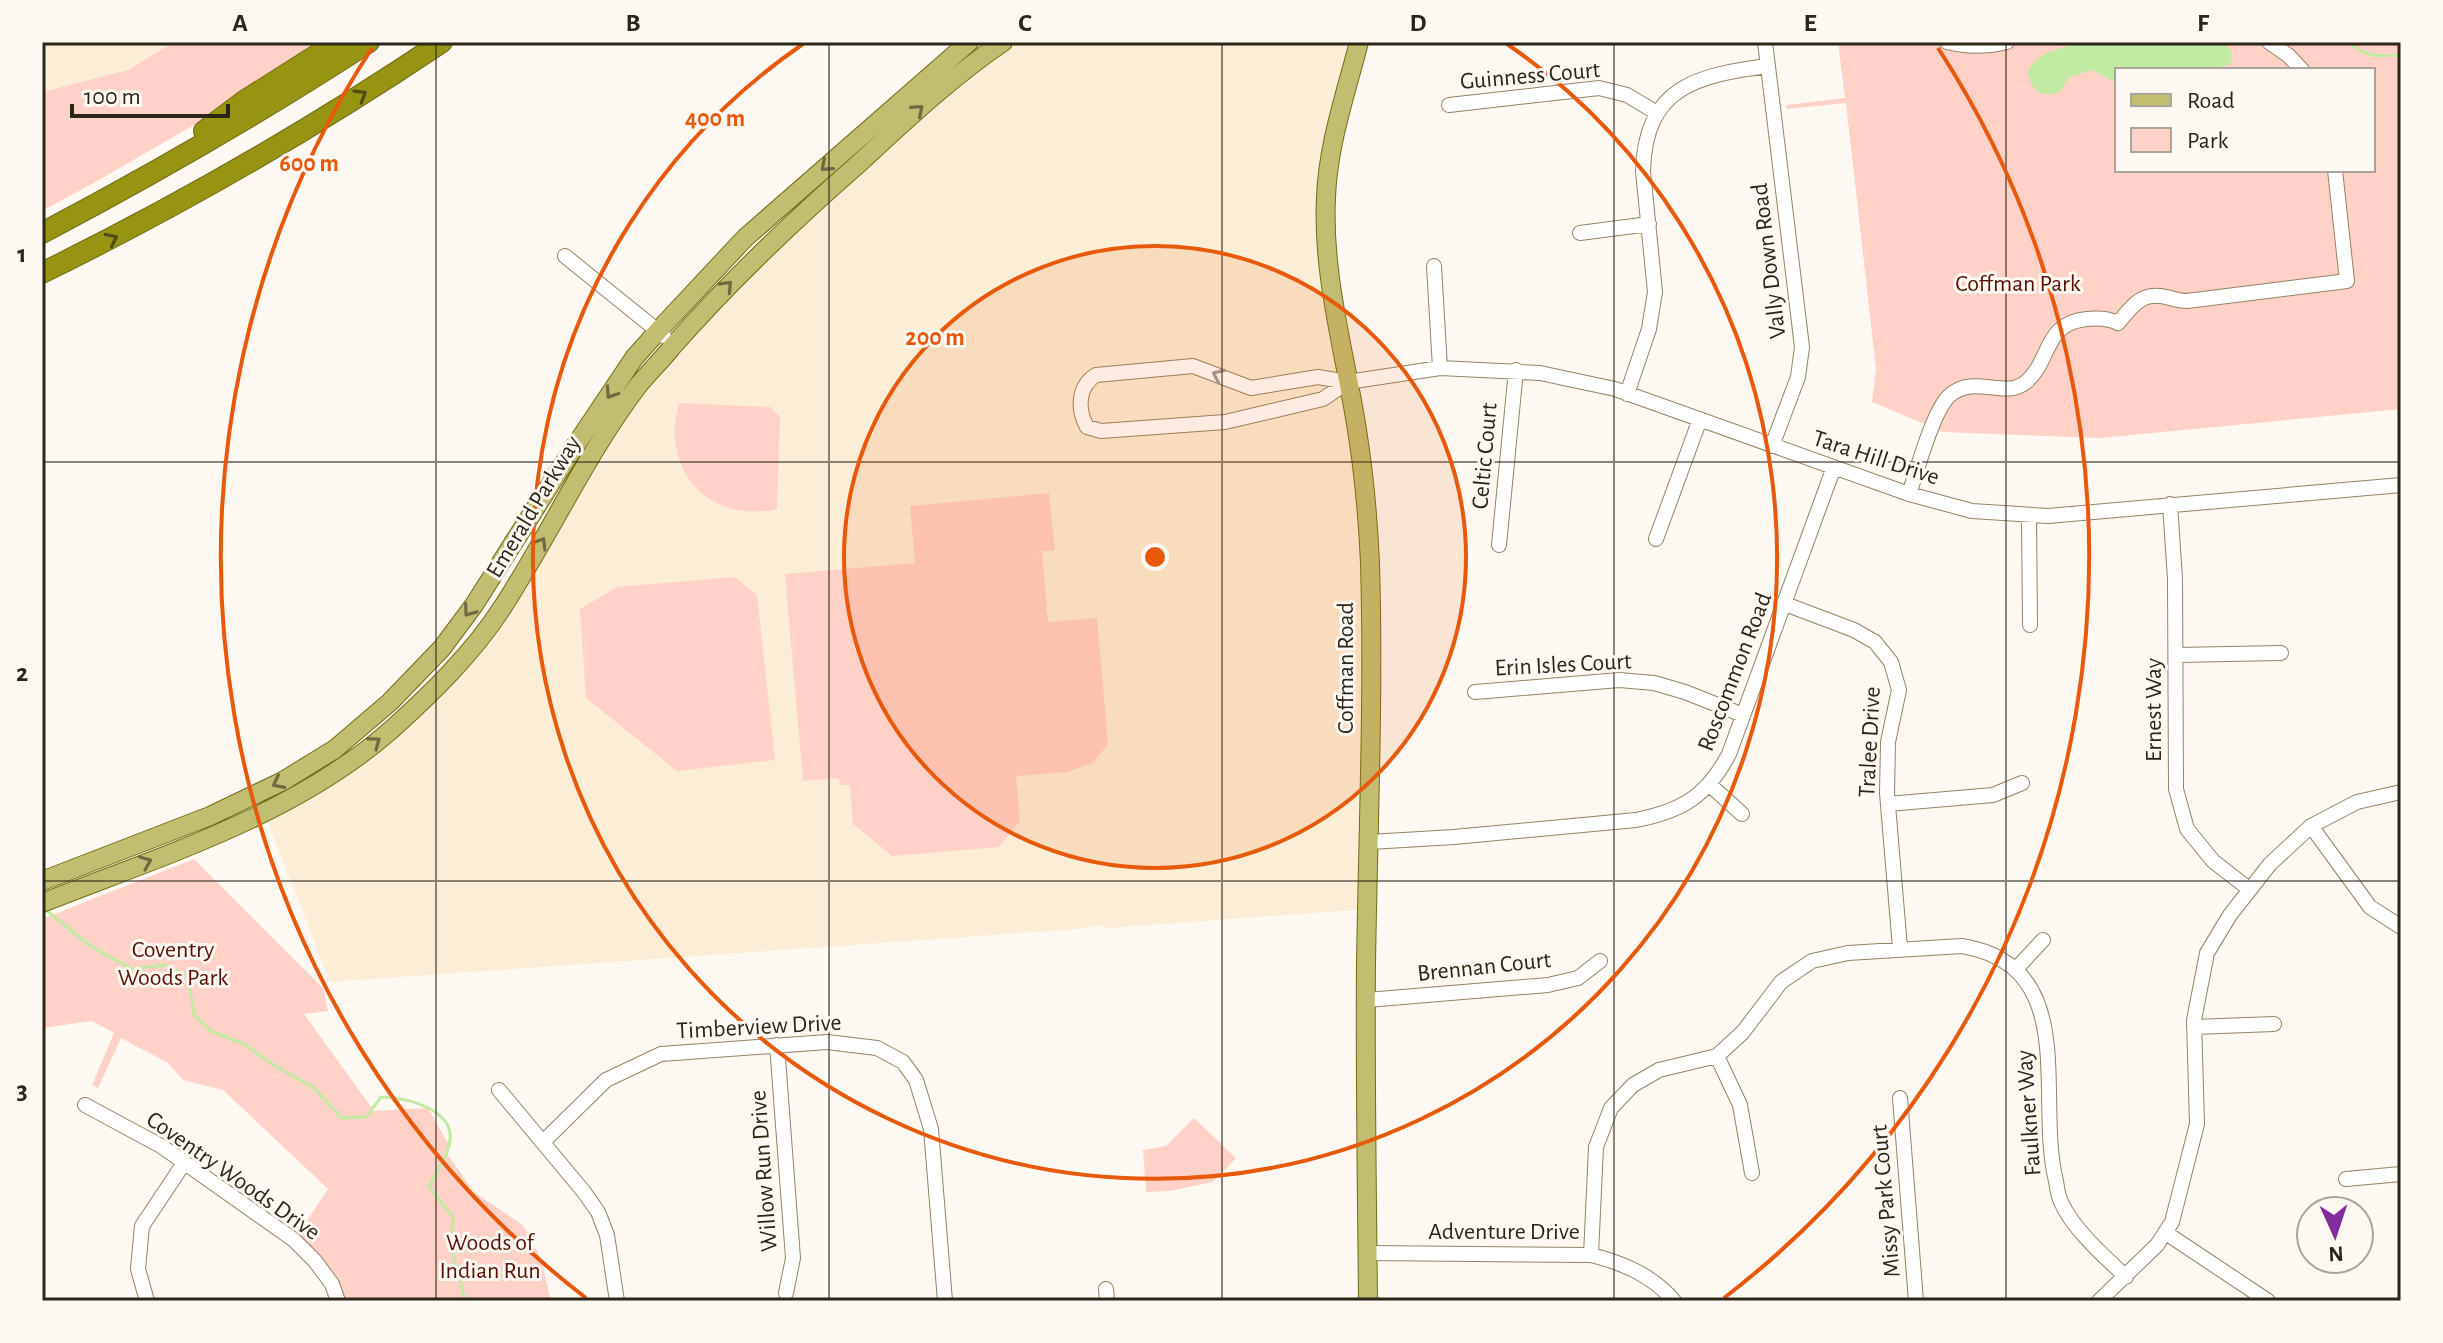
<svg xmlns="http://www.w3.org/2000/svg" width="2443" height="1343" font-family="'Alegreya Sans',sans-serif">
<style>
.built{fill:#fceed6}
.green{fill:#ffd1c7;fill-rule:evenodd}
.water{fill:#c1eaa2}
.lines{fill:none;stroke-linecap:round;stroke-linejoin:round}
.stream{stroke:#c1eaa2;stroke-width:3}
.minor-casing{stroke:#948364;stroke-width:16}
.major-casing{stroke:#726d15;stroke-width:20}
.highway-casing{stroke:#726d15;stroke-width:22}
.minor{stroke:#fff;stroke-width:14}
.major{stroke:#c1be71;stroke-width:18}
.highway{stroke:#979313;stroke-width:20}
.oneway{stroke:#514c17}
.oneway2{stroke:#6f6a41}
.oneway3{stroke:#a09d98}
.grid{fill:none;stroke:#2c2619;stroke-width:2;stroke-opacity:0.55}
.ring{fill:none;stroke:#e8590c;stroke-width:4}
.labels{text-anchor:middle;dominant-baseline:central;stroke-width:6;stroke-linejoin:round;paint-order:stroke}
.street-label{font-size:24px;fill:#2c2619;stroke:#fdf9f2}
.park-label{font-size:24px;fill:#590f04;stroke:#fdf9f2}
.centre{fill:#e8590c;stroke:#fdf9f2;stroke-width:4}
.ring-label{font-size:24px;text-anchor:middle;font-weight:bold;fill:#e8590c;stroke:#fdf9f2;stroke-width:6;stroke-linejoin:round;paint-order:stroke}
.neatline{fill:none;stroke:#2c2619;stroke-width:3}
.grid-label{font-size:26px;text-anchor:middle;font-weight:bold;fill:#2c2619}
</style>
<rect width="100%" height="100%" fill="#fdf9f2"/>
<path class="built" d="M42,42H174L128,70L42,92Z
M1003,42H1359L1327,181L1364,478L1368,909L1109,928L1100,925L1079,929L330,982L264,812L339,768L463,658L587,463L701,314Z"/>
<path class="green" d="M174,42H321L220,110L92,184L42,211V92L128,70Z
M1838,42H2401V409L2100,438L1943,432L1872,402L1876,369L1846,103L1787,109L1786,105L1845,98ZM2117,70H2373V170H2117Z
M679,403L770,407L780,417L777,509C708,524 660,470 679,403Z
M1049,493L1055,550L1028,553L1042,552L1048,622L1097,618L1108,744L1093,763L1067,772L1016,776L1020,821L999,847L892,856L853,824L850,785H840L839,778L803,781L785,574L915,563L910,506Z
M735,577L757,595L775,760L677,771L586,698L580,609L617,587Z
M194,859L323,988L328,1011L304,1014L374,1111L428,1108L449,1145L448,1155L474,1192L523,1225L541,1259L551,1301H338L294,1240L328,1189L223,1090L183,1080L168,1063L121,1038L98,1088L92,1085L114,1033L92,1021L42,1028V919Z
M1194,1118L1236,1158L1213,1182L1170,1191L1146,1192L1143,1150L1166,1146Z"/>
<path class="water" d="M2080,42H2223L2232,52L2231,63C2211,76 2143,70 2117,70V83L2092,70L2068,78L2060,92C2043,98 2030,91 2028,72C2038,50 2060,50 2080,42Z"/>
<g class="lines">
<path class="stream" d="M2350,42C2361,58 2384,56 2401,55
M46,910L89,945L132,969L165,965L188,976L194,1015L211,1031L244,1044L275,1066L313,1087L342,1118L366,1117L381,1097C407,1097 459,1110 449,1146C445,1160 435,1174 429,1187L453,1217L451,1246L465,1301"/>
<g class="minor-casing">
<path id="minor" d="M1765,42L1802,347L1798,377L1772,446
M1947,42C1967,47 1987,47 2007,42
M2269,42L2289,56L2302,70
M1449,105L1599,88L1627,95L1657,113
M1580,233L1649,224
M565,256L664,336
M1434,266L1440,368
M1348,382L1323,399L1225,422L1101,431L1087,427C1077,409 1078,386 1096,375L1193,366L1251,388L1318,377L1348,382L1440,368L1540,373L1615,389L1909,494L1972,511L2048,516L2401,485
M1627,394L1649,329L1655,292L1643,171C1645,87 1697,75 1768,66
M1909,494C1917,471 1933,411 1949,396C1974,373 2005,400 2026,382C2052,360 2043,323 2087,319C2098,318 2108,318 2118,323C2130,309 2140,293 2160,296C2170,297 2177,301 2187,301L2347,281L2335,170
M2170,504L2175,579L2176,789L2187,829L2213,861L2249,889
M2029,516L2030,625
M1656,539L1700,419
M1499,545L1516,370
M1785,604L1854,630L1875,642L1891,662L1899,690L1888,742L1887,793L1900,948
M2176,655L2281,653
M1475,692L1619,680L1654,683L1685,692L1743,715
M1710,785L1742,814
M1888,804L1993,795L2022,783
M2311,826L2370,907L2401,927
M1370,842L1454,837L1636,820C1682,811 1707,796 1729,754L1834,467
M2016,969L2043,940
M1367,1000L1548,985L1578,978L1600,961
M2194,1027L2274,1024
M777,1045L793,1258L786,1293
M1717,1056L1740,1105L1752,1173
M499,1090L584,1192L598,1212L607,1235L617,1301
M1900,1098L1916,1301
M85,1105L161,1146L294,1240L315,1261L332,1284L338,1301
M543,1142L606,1080L661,1054L827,1042L877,1048L903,1062L916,1080L931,1129L945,1301
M2346,1179L2401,1174
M2166,1233L2268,1301
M1368,1253L1591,1255C1623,1263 1652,1275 1674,1301
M1591,1255L1596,1147L1611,1108L1633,1085L1659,1070L1717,1056L1743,1032L1781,982L1812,961L1848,953L1962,946C2082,966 2035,1097 2056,1181C2057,1188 2058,1197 2062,1204C2074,1230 2105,1257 2126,1277
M1106,1289L1107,1301
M147,1301L138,1269L142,1226L184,1163
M2099,1301L2157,1245L2172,1222L2197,1124L2194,1020L2207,953L2230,915L2270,864L2311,826L2357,802L2401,792"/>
</g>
<g class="major-casing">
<path id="major" d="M1359,42C1346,93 1328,144 1326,197C1322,276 1345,352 1357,430C1364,474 1368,518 1370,563C1374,696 1368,830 1366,964C1365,1076 1367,1189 1368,1301
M42,881L210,816L283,781L335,749L390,702L442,648L474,605L571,452L634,358L658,331L745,238L969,42
M42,903C161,856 293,816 391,730C431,694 473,653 502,608C549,536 585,456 637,387C648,373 661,361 672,347C729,282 791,223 856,166C903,123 950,78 1003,42"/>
</g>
<g class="highway-casing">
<path id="highway" d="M204,131L244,101L337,42
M42,233C154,174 263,111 369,42
M42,273C180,205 314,128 442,42"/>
</g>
<use href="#minor" class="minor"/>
<use href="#major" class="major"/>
<use href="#highway" class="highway"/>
</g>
<defs><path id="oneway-chevron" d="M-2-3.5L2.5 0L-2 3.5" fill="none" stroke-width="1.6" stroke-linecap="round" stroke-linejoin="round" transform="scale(2)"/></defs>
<g class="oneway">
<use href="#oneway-chevron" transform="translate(361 95) rotate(-31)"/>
<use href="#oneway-chevron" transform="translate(112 239) rotate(-26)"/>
</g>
<g class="oneway2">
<use href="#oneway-chevron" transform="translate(918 110) rotate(-41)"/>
<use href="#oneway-chevron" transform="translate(826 166) rotate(139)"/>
<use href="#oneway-chevron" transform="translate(727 286) rotate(-46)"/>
<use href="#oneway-chevron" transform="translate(611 393) rotate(124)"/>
<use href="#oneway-chevron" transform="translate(541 543) rotate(-59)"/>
<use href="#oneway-chevron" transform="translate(469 611) rotate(126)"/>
<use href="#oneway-chevron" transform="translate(375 742) rotate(-37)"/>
<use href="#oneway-chevron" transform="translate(278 783) rotate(153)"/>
<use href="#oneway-chevron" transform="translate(146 862) rotate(-22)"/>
</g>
<use class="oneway3" href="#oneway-chevron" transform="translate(1218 375) rotate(-155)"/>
<path class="grid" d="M436,42V1301M829,42V1301M1222,42V1301M1614,42V1301M2006,42V1301M42,462H2401M42,881H2401"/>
<circle cx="1155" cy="557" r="311" fill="#e8590c" fill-opacity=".12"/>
<g class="ring">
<circle cx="1155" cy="557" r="311"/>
<path d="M1507 44A622 622 0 1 1 803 44"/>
<path d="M586 1298A934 934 0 0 1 372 48M1938 48A934 934 0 0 1 1724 1298"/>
</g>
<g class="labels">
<g class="street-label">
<text transform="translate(1530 76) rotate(-5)">Guinness Court</text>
<text transform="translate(1769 261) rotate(-97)">Vally Down Road</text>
<text transform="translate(1485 456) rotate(-85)">Celtic Court</text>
<text transform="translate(1876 458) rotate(18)">Tara Hill Drive</text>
<text transform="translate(534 507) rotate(-59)">Emerald Parkway</text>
<text transform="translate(1563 665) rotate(-3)">Erin Isles Court</text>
<text transform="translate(1346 668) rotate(-90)">Coffman Road</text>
<text transform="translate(1735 672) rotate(-69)">Roscommon Road</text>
<text transform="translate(2154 710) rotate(-90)">Ernest Way</text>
<text transform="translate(1870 742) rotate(-87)">Tralee Drive</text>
<text transform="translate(1484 967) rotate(-6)">Brennan Court</text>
<text transform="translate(759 1027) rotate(-3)">Timberview Drive</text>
<text transform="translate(2029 1113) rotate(-94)">Faulkner Way</text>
<text transform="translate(764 1171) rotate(-94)">Willow Run Drive</text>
<text transform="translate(233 1176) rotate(35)">Coventry Woods Drive</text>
<text transform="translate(1886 1201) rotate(-95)">Missy Park Court</text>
<text x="1504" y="1232">Adventure Drive</text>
</g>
<g class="park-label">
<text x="2018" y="284">Coffman Park</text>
<text x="173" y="950">Coventry<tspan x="173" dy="28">Woods Park</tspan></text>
<text x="490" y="1243">Woods of<tspan x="490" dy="28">Indian Run</tspan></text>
</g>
</g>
<circle cx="1155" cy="557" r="12" class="centre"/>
<g class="ring-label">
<text x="715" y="126">400 m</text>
<text x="309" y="171">600 m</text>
<text x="935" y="345">200 m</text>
</g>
<rect width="2443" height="1343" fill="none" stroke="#fdf9f2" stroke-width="88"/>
<rect x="2115" y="68" width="260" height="104" fill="#fdf9f2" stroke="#a9a59b" stroke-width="2"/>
<rect x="2131" y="94" width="40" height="12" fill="#c1be71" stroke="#a9a59b" stroke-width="2"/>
<text x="2187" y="108" font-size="24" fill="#2c2619">Road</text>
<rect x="2131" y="128" width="40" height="24" fill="#ffd1c7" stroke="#a9a59b" stroke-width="2"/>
<text x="2187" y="148" font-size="24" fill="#2c2619">Park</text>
<g transform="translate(2335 1235) rotate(177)"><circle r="38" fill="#fdf9f2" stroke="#a9a59b" stroke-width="2"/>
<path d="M0-6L14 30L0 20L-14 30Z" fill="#812c9b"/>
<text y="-12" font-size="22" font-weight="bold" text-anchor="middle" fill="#2c2619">N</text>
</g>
<path d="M72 104v12h156v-12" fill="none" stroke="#2c2619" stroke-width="4"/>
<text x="84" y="104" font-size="24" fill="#2c2619" stroke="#fdf9f2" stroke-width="6" paint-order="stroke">100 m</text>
<rect x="44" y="44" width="2355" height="1255" class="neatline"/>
<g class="grid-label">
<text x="240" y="31">A</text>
<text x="633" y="31">B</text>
<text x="1025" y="31">C</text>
<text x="1418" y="31">D</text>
<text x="1810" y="31">E</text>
<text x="2203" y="31">F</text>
<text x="22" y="262">1</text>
<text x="22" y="681">2</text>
<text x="22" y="1099">3</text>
</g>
</svg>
